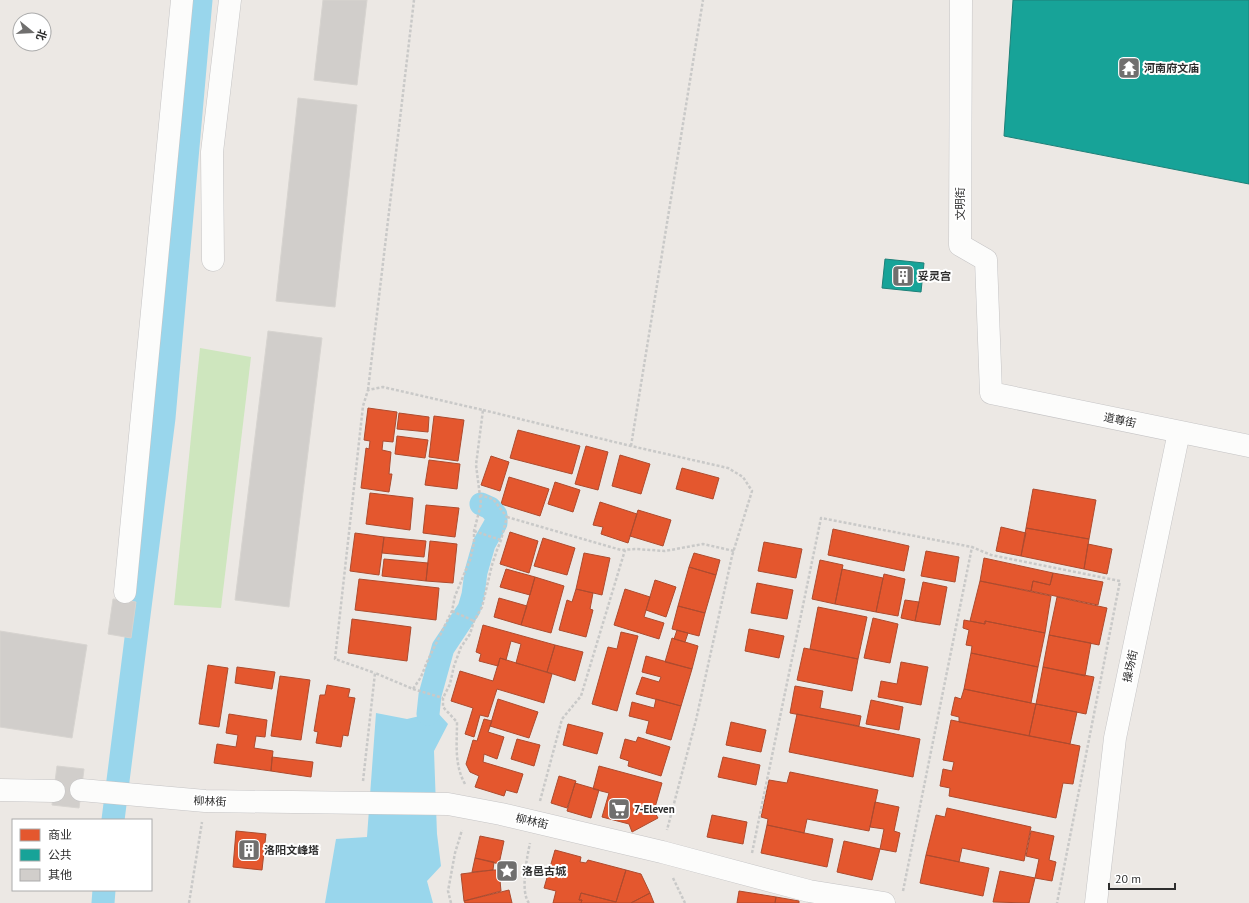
<svg xmlns="http://www.w3.org/2000/svg" width="1249" height="903" font-family="'PT Sans','Noto Sans SC',sans-serif">
<style>
.green{fill:#cee6be}
.water{fill:#99d6ec}
.shops{fill:#e4572e;stroke:#ad4b2e}
.public{fill:#17a398;stroke:#1e8078}
.lines{fill:none;stroke-linecap:round;stroke-linejoin:round}
.canal{stroke:#99d6ec;stroke-width:23}
.building{fill:#d1cecb;stroke:#d7d4d0}
.minor-casing{stroke:#c5c4c5;stroke-width:23}
.path{stroke:#c9c9c8;stroke-width:2.5;stroke-dasharray:3 2;stroke-linecap:butt}
.minor{stroke:#fcfcfb;stroke-width:22}
.labels{text-anchor:middle;dominant-baseline:central;stroke-width:4;stroke-linejoin:round;paint-order:stroke}
.poi-label{font-size:11px;font-weight:bold;fill:#2e2e2e;stroke:#fff;text-anchor:start}
.street-label{font-size:11px;fill:#2e2e2e;stroke:#fff}
</style>
<rect width="100%" height="100%" fill="#ece8e4"/>
<path class="green" d="M200,348L251,357L221,608L174,605Z"/>
<path class="water" d="M437,712L448,724L434,751L437,834L441,866L427,881L433,903H325L336,839L367,837L376,713L407,719Z"/>
<path class="shops" d="M1120,4L1150,8L1146,28L1116,23Z
M1150,4L1207,13L1202,43L1145,34Z
M1085,22L1108,25L1105,41L1082,37Z
M1072,35L1113,43L1105,89L1065,82Z
M1030,79L1062,85L1055,122L1023,116Z
M1074,84L1094,87L1093,99L1072,96Z
M1104,105L1133,110L1130,130L1100,125Z
M1134,105L1191,115L1186,145L1129,136Z
M368,408L397,412L393,442L383,441L382,450L391,452L389,474H392L389,492L361,488L366,448L369,449L370,441L364,440Z
M399,413L429,417L428,432L397,429Z
M434,416L464,420L458,461L429,457Z
M518,430L580,446L572,474L510,458Z
M397,436L428,440L425,458L395,454Z
M586,446L608,452L598,490L575,484Z
M620,455L650,464L641,494L612,486Z
M491,456L509,462L500,491L481,485Z
M429,460L460,464L457,489L425,485Z
M682,468L719,478L713,499L676,489Z
M509,477L549,489L540,516L501,504Z
M555,482L580,490L573,512L548,504Z
M1033,489L1096,500L1089,539L1026,528Z
M370,493L413,498L410,530L366,524Z
M600,502L637,514L628,543L601,534L603,527L593,525Z
M426,505L459,508L455,537L423,533Z
M638,510L671,520L663,546L630,536Z
M1001,527L1026,533L1021,556L996,551Z
M1026,528L1089,539L1084,569L1021,556Z
M833,529L909,546L904,571L828,555Z
M510,532L538,541L529,573L500,564Z
M355,533L384,537L379,575L350,571Z
M384,537L426,541L424,557L382,553Z
M543,538L575,548L567,575L534,566Z
M430,541L457,544L453,583L426,581Z
M764,542L802,549L796,578L758,571Z
M1088,544L1112,549L1107,574L1084,569Z
M926,551L959,557L955,582L921,576Z
M584,553L610,558L602,595L576,589Z
M694,553L720,560L716,575L689,567Z
M984,558L1053,573L1050,585L1033,581L1031,591L980,581Z
M384,559L428,563L426,581L382,576Z
M820,560L843,565L835,604L812,599Z
M689,567L716,575L705,613L678,606Z
M506,569L535,577L530,595L500,587Z
M842,569L883,578L876,612L835,604Z
M1053,573L1103,582L1098,605L1031,591L1033,581L1050,585Z
M884,574L905,579L898,616L876,612Z
M535,577L564,586L551,633L521,625Z
M359,579L439,588L436,620L355,610Z
M655,580L676,587L666,617L646,610Z
M980,581L1051,596L1045,633L985,621V624L970,621Z
M923,582L947,587L940,625L915,621Z
M757,583L793,590L787,619L751,613Z
M576,589L593,593L590,609L593,610L586,637L559,630L567,600L572,602Z
M625,589L650,597L644,617L664,623L659,639L614,625Z
M1057,597L1107,608L1099,645L1049,635Z
M499,598L527,606L521,625L494,617Z
M905,600L919,602L915,621L901,618Z
M678,606L705,613L699,636L672,629Z
M818,607L867,617L858,659L810,649Z
M873,618L898,624L890,663L864,658Z
M352,619L411,627L407,661L348,653Z
M964,620L985,624V621L1045,633L1038,667L971,653L972,646L966,645L969,630L963,628Z
M483,625L555,645L547,672L516,663L521,644L511,641L506,660L500,658L498,666L479,661L481,654L476,652Z
M749,629L784,636L779,658L745,651Z
M677,630L688,633L685,642L674,639Z
M621,632L638,636L617,711L592,704L608,647L617,649Z
M1049,635L1091,643L1085,676L1043,667Z
M672,638L698,646L692,669L665,662Z
M555,645L583,652L575,681L547,672Z
M804,648L858,659L852,691L797,680Z
M971,653L1038,667L1031,703L964,689Z
M646,656L692,669L681,706L636,694L642,677L659,682L661,677L642,672Z
M500,658L552,674L544,703L497,689L488,717L480,715L474,737L465,734L473,708L451,701L460,671L493,681Z
M901,662L928,667L921,705L878,697L881,681L897,684Z
M208,665L228,668L219,727L199,724Z
M237,667L275,672L272,689L235,683Z
M1043,667L1094,677L1086,714L1036,704Z
M280,676L310,680L301,740L271,736Z
M327,685L350,689L348,697L355,698L348,736L343,735L341,747L316,743L318,732L314,731L320,695H325Z
M795,686L823,691L820,708L861,716L859,726L790,713Z
M964,689L1036,704L1029,736L959,722V717L951,715L955,697L961,699Z
M498,699L538,712L529,738L490,726Z
M656,699L681,706L671,740L646,733L649,721L629,716L632,702L654,708Z
M871,700L903,707L899,730L866,724Z
M1036,704L1077,712L1070,744L1029,736Z
M229,714L267,720L265,737L256,736L254,748L273,751L271,771L214,763L217,744L236,747L238,735L226,733Z
M797,714L920,739L913,777L789,752Z
M484,719L492,721L488,732L504,737L497,759L484,754L483,762L523,774L517,793L506,790L504,796L475,787L479,776L470,772L466,764L473,740L477,741Z
M951,720L1080,746L1073,784L1063,783L1056,818L949,796L950,788L940,786L943,769L952,771L954,762L943,760Z
M731,722L766,730L761,752L726,745Z
M568,724L603,733L597,754L563,745Z
M638,737L670,747L661,776L628,766L629,761L620,758L625,739L636,742Z
M517,739L540,745L534,766L511,759Z
M272,757L313,762L311,777L271,771Z
M723,757L760,765L756,785L718,777Z
M599,766L662,783L654,811L658,818L632,832L629,824L602,817L609,793L593,789Z
M790,772L878,790L869,831L807,819L804,833L767,825L768,819L761,817L769,780L787,783Z
M559,776L576,781L567,808L551,803Z
M575,783L599,790L591,818L567,811Z
M875,802L899,807L894,831L900,833L896,852L880,849L884,829L870,827Z
M947,808L1031,827L1024,861L962,848L959,862L926,855L936,815L945,817Z
M712,815L747,822L743,844L707,837Z
M767,825L833,839L827,867L761,853Z
M236,831L266,834L262,870L233,867Z
M1031,831L1054,836L1049,860L1056,862L1052,881L1035,878L1039,859L1026,856Z
M480,836L504,841L499,864L475,858Z
M844,841L880,849L872,880L837,872Z
M555,850L581,857L580,862L586,863L588,860L626,870L616,902L581,893L579,900H582L581,903H553L556,891L544,888Z
M926,855L989,868L983,896L920,883Z
M475,858L494,862L493,870L472,872Z
M493,870H499L501,891L464,901L461,874Z
M626,870L641,874L650,893L631,903H581L582,900H579L581,893L616,902Z
M1000,871L1035,878L1029,903L993,902Z
M509,890L512,903H465L464,901Z
M739,891L776,897L775,903H737Z
M650,893L654,903H631Z
M776,897L799,901V903H775Z"/>
<path class="public" d="M1013,0H1249V184L1004,136Z
M885,259L924,263L921,292L882,288Z"/>
<g class="lines">
<path class="canal" d="M428,714L430,695L443,648L469,609L473,595L476,572L484,544L496,523V515L490,508L481,504
M113,820L164,418L201,0
M103,903L104,890"/>
</g>
<path class="building" d="M323,0H367L357,85L314,80Z
M298,98L357,105L335,307L276,301Z
M268,331L322,338L289,607L235,600Z
M113,599L136,602L131,638L108,634Z
M0,631L87,645L72,738L0,727Z
M57,766L84,769L79,808L52,805Z"/>
<g class="lines">
<g class="minor-casing">
<path id="minor" d="M961,0L960,245L986,260L991,393L1249,446
M213,260L212,152L230,0
M125,592L182,0
M0,790L54,791
M81,790L205,801L448,804L501,814L662,852L809,891L884,903
M1096,903L1115,738L1179,432"/>
</g>
<path class="path" d="M368,390L414,0
M483,410L631,446L728,468L743,477L752,491L732,556L696,720L667,830
M631,446L703,0
M507,517L621,550L636,549L665,551L703,544L734,551
M474,531L501,540
M452,611L474,621
M413,689L443,698
M363,781L375,673L413,689L421,677L427,662L452,611L455,596L470,560L474,543V531L481,504L476,465L483,410L383,387L368,390L363,406L335,659L375,673
M465,784C454,764 457,744 457,722L443,707V698L450,684L454,666L461,647L470,634L474,621L482,607L492,565L497,550L501,540L507,517L493,499L480,495
M540,801L562,719L581,696L625,550
M752,853L821,518L972,547L991,555L1120,581L1057,903
M673,878L685,903
M903,891L972,547
M189,903L202,822
M451,903L448,891L455,853L462,830
M529,903C520,892 527,857 530,843"/>
<use href="#minor" class="minor"/>
</g>
<defs>
<g id="temple-square" transform="scale(1.15)"><rect x="-9" y="-9" width="18" height="18" rx="4" fill="#706f6e" stroke="#fff"/><path d="M0-6L5-2H3V0L6.5 2.5H4V6H1.5V3h-3V6H-4V2.5H-6.5L-3 0V-2H-5Z" fill="#fff"/></g>
<g id="building-square" transform="scale(1.15)"><rect x="-9" y="-9" width="18" height="18" rx="4" fill="#706f6e" stroke="#fff"/><path d="M-4-6H4V6H1V3H-1V6H-4ZM-2.5-4.3h1.7v1.8h-1.7ZM.8-4.3h1.7v1.8H.8ZM-2.5-1h1.7V.8h-1.7ZM.8-1h1.7V.8H.8Z" fill="#fff"/></g>
<g id="supermarket-square" transform="scale(1.15)"><rect x="-9" y="-9" width="18" height="18" rx="4" fill="#706f6e" stroke="#fff"/><path d="M-6-5.5h2.5l.6 2H6L4.5 2H-2.5L-4.4-4H-6ZM-1.5 3.2a1.3 1.3 0 1 0 .1 0ZM3 3.2a1.3 1.3 0 1 0 .1 0Z" fill="#fff"/></g>
<g id="sight-square" transform="scale(1.15)"><rect x="-9" y="-9" width="18" height="18" rx="4" fill="#706f6e" stroke="#fff"/><path d="M0-6L1.8-2.2L6-1.7L2.9 1.2L3.7 5.4L0 3.3L-3.7 5.4L-2.9 1.2L-6-1.7L-1.8-2.2Z" fill="#fff"/></g>
</defs>
<g fill-rule="evenodd">
<use href="#temple-square" x="1129" y="68"/>
<use href="#building-square" x="903" y="276"/>
<use href="#supermarket-square" x="619" y="809"/>
<use href="#building-square" x="249" y="850"/>
<use href="#sight-square" x="507" y="871"/>
</g>
<g class="labels">
<g class="poi-label">
<text x="1144" y="68">河南府文庙</text>
<text x="918" y="276">妥灵宫</text>
<text x="634" y="809">7-Eleven</text>
<text x="264" y="850">洛阳文峰塔</text>
<text x="522" y="871">洛邑古城</text>
</g>
<g class="street-label">
<text transform="translate(960 204) rotate(-90)">文明街</text>
<text transform="translate(1120 420) rotate(12)">道尊街</text>
<text transform="translate(1130 666) rotate(-78)">操场街</text>
<text transform="translate(210 801) rotate(3)">柳林街</text>
<text transform="translate(532 821) rotate(13)">柳林街</text>
</g>
</g>
<rect x="12" y="819" width="140" height="72" fill="#ffffff" stroke="#ababab"/>
<rect x="20" y="829" width="20" height="12" fill="#e4572e" stroke="#ababab"/>
<text x="48" y="839" font-size="12" fill="#2e2e2e">商业</text>
<rect x="20" y="849" width="20" height="12" fill="#17a398" stroke="#ababab"/>
<text x="48" y="859" font-size="12" fill="#2e2e2e">公共</text>
<rect x="20" y="869" width="20" height="12" fill="#d1cecb" stroke="#ababab"/>
<text x="48" y="879" font-size="12" fill="#2e2e2e">其他</text>
<g transform="translate(32 32) rotate(108)"><circle r="19" fill="#ffffff" stroke="#ababab"/>
<path d="M0-3L7 15L0 10L-7 15Z" fill="#706f6e"/>
<text y="-6" font-size="11" font-weight="bold" text-anchor="middle" fill="#2e2e2e">北</text>
</g>
<path d="M1109 883v6h66v-6" fill="none" stroke="#2e2e2e" stroke-width="2"/>
<text x="1115" y="883" font-size="12" fill="#2e2e2e" stroke="#ffffff" stroke-width="3" paint-order="stroke">20 m</text>
</svg>
